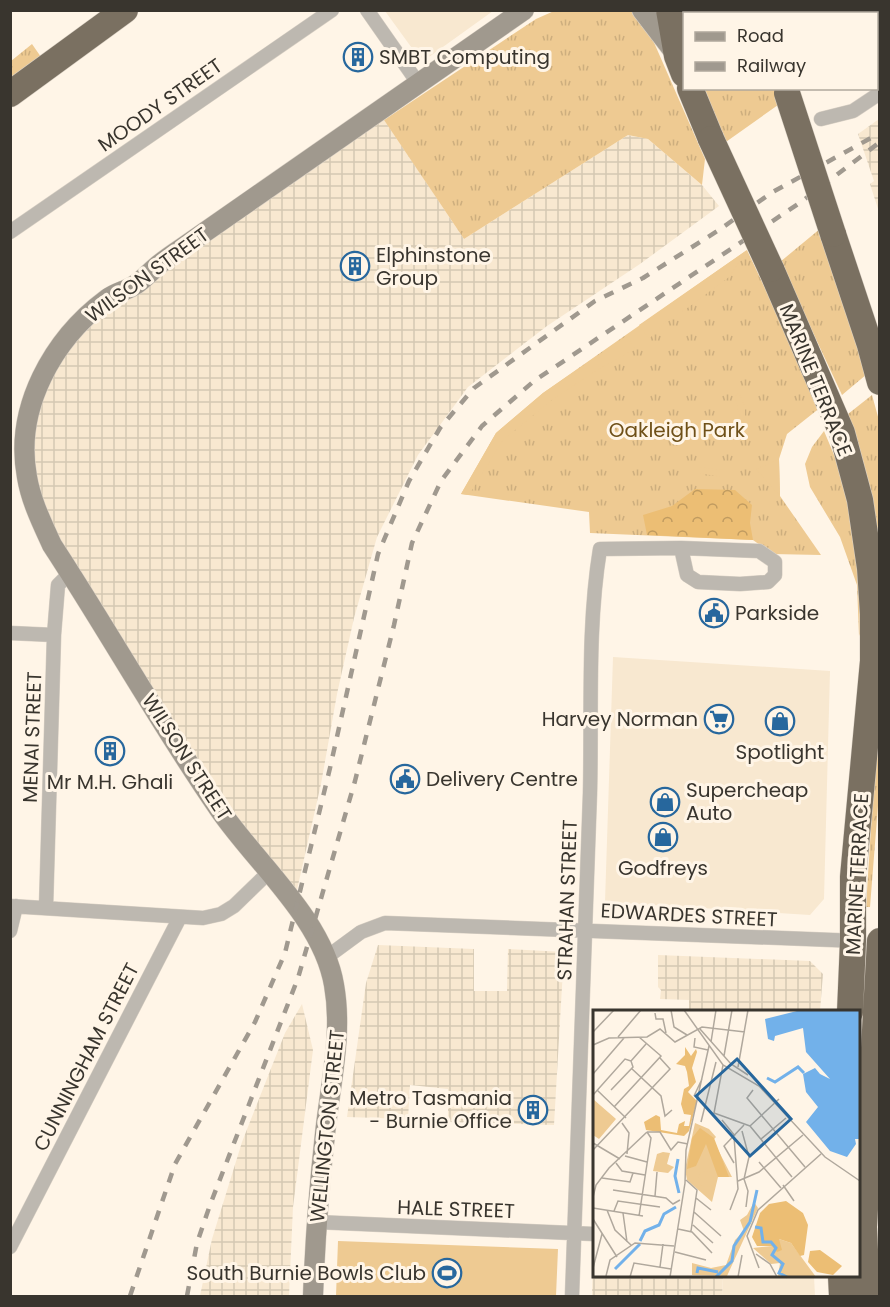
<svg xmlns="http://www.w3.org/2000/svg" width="890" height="1307" font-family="Poppins,sans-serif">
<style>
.built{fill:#f8e8d0}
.industrial{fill:url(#industrial-grid)}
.grass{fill:url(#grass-tufts)}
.forest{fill:url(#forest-crowns)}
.garden{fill:#eeca92}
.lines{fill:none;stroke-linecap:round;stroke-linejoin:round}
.street-casing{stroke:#dbd2c6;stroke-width:15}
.secondary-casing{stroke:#dbd2c6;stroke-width:21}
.highway-casing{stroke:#dbd2c6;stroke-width:27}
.street{stroke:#bdb8b0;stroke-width:14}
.secondary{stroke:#a0998e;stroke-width:20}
.highway{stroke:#7a7061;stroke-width:26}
.rail{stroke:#a0998f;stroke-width:4.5;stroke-dasharray:10 10;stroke-linecap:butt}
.highway-bridge-casing{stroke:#dbd2c6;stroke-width:27;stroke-linecap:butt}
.highway-bridge{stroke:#7a7061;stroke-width:26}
.labels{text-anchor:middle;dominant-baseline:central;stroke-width:6;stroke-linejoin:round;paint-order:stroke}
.poi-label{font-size:20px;fill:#39352e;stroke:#fff5e7;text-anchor:start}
.street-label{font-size:20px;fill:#39352e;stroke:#fff5e7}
.park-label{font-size:20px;fill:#6f5018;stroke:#fff5e7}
.inset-river{fill:none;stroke:#72b1ea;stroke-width:3}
.inset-road{fill:none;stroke:#b0a89d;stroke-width:1.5}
.view{fill:#27679d;fill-opacity:0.15;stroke:#27679d;stroke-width:3}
.inset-edge{fill:none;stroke:#39352e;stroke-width:3}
</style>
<defs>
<pattern id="industrial-grid" width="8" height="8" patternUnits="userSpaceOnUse" patternTransform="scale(1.5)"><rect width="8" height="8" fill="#f8e8d0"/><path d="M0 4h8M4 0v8" fill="none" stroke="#d5c8b3"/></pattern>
<pattern id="grass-tufts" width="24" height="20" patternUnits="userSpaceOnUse" patternTransform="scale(1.5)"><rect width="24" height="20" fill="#eeca92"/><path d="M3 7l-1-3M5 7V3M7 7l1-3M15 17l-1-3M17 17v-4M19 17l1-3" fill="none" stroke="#cdae7e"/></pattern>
<pattern id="forest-crowns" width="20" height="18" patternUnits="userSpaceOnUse" patternTransform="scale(1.5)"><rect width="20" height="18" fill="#ecbe74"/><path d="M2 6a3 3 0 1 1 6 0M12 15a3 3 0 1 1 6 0" fill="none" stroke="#c09b60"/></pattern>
</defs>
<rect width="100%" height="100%" fill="#fff5e7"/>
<path class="built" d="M385,11H493L422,62Z
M613,657L830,671L824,899L810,915L605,902Z
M723,1276H814L815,1296H722Z"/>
<path class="industrial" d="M379,112L464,239L628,135L648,139L702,185L719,206L640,264L547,326L468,387L418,455L377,537L354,618L337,694L321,784L294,903L52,545L24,448L68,336Z
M879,119V212L870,184L874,181L858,134Z
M378,945L474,949V991H507L508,949L564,952L554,1125L448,1122V1089L410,1085L408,1119L347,1117L366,983Z
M658,955L810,961L823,974L820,1011H689V1000L660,999L661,990L658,987Z
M302,1004L313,1050L293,1207L289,1296H200L212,1239L242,1142L285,1033Z
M593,1253L594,1276H723L722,1296H592Z"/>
<path class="grass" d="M757,10V13L685,14L684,11Z
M554,11H637L645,22L705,159L702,185L648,139L628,135L464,239L384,120L536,19Z
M32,44L41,57L11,79V61Z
M705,89H774L778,105L723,144Z
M821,228L867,374L842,395L780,262Z
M747,250L821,407L787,434L779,459L780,496L821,555L772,554L753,540L590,533L589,512L461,494L496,433L543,393Z
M872,395L880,424L879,563L867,493L848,414Z
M824,431L840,469L855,529L863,627L859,636L857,585L840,537L810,487L805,464L812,447Z
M879,700V793L870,907H866Z"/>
<path class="forest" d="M695,489L735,490L752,505L750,523L753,540L647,535L643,515L672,506Z"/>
<path class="garden" d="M747,250L729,277L686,309L665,322L649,339L639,325Z
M626,336L635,349L597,370L553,399L503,440L469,495L461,494L496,433L543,393Z
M739,393L745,407V420L740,419L735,396Z
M779,459L780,496L756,469Z
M698,467L723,470V477L697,473Z
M338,1241L558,1249L556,1296H336Z"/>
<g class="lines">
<g class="street-casing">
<path id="street" d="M367,10L418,83
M821,119L853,111L880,93
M10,232L332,10
M10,633L54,635
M10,906L203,918L221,914L234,906L268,873
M46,908L54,635L58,585L70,573
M10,931L16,906
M327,957L361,932L385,923L858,941
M316,1222L594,1234
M10,1247L180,917
M572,1296C579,1129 584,961 590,793C592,713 587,628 600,549L681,548L759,551L775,562V575L768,582L740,584L698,582L687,575L681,548"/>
</g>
<g class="secondary-casing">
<path id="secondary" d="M642,10L675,53
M313,1296C315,1242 319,1188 325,1134C330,1085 343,1035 334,985C323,919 256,863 219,809C160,724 109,632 52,545C42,523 31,501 27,477C14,408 53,339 107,299C116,292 126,291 135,285C143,280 149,273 156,267C164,260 173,254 182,248L524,10"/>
</g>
<g class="highway-casing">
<path id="highway" d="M669,10L677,56L684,74
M769,10V14
M690,88L711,139
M10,94L125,10
M833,234L870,345L880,382
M771,269L842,433L860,500L870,568L873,614V661L853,877V941L850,1012
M841,1276L842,1296
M867,1296L864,1227L880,941"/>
</g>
<use href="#street" class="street"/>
<use href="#secondary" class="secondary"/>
<use href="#highway" class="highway"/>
<path class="rail" d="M130,1296L175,1164L255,1022L285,953L330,768L378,554L409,481L440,428L474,388L595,301L643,278L719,230L771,193L880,133
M187,1296L197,1243L210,1205L298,978L355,781L394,625L412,543L441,481L482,426L534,381L801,202L880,142"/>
<g class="highway-bridge-casing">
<path id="highway-bridge" d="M787,93L833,234
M711,139L771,269"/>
</g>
<use href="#highway-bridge" class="highway-bridge"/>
</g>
<defs>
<g id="building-ring" transform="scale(1.5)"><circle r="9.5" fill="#fff5e7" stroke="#27679d" stroke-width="1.5"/><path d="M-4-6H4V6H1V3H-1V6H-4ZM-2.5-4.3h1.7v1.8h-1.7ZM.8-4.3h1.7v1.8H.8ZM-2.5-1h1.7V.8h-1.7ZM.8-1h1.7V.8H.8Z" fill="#27679d"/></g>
<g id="civic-ring" transform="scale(1.5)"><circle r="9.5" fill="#fff5e7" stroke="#27679d" stroke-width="1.5"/><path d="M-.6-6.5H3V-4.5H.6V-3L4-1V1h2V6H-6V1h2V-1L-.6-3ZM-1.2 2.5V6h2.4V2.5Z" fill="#27679d"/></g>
<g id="supermarket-ring" transform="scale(1.5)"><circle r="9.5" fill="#fff5e7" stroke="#27679d" stroke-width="1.5"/><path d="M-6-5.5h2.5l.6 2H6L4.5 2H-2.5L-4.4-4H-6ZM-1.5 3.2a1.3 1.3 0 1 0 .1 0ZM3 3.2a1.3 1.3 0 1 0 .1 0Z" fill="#27679d"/></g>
<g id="shop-ring" transform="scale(1.5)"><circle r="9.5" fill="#fff5e7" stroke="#27679d" stroke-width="1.5"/><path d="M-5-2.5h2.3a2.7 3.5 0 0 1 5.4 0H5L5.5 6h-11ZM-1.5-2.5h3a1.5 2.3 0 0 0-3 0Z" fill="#27679d"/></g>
<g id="stadium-ring" transform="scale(1.5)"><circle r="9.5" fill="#fff5e7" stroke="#27679d" stroke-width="1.5"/><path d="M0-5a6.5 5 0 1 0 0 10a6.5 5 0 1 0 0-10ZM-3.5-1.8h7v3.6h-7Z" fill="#27679d"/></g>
</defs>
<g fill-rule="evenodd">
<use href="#building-ring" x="358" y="57"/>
<use href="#building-ring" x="355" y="266"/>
<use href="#civic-ring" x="714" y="613"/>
<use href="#supermarket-ring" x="719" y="719"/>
<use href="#shop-ring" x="780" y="721"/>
<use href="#building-ring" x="110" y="751"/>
<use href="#civic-ring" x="405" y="779"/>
<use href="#shop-ring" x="665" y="802"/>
<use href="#shop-ring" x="663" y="837"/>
<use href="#building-ring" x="533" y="1110"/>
<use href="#stadium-ring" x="447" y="1273"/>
</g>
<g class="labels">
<g class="poi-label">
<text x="379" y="57">SMBT Computing</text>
<text x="376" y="255">Elphinstone<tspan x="376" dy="23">Group</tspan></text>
<text x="735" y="613">Parkside</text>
<text x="698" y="719" text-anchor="end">Harvey Norman</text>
<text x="780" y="752" text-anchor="middle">Spotlight</text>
<text x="426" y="779">Delivery Centre</text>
<text x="110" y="782" text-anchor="middle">Mr M.H. Ghali</text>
<text x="686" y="790">Supercheap<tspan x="686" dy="23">Auto</tspan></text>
<text x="663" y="868" text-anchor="middle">Godfreys</text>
<text x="512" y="1098" text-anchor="end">Metro Tasmania<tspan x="512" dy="23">- Burnie Office</tspan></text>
<text x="426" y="1273" text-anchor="end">South Burnie Bowls Club</text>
</g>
<g class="street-label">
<text transform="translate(160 105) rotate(-35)">MOODY STREET</text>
<text transform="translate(147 275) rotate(-36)">WILSON STREET</text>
<text transform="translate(816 380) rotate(68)">MARINE TERRACE</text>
<text transform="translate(32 737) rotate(-88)">MENAI STREET</text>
<text transform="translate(187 757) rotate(57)">WILSON STREET</text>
<text transform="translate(857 874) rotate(-87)">MARINE TERRACE</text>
<text transform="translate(567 900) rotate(-88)">STRAHAN STREET</text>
<text transform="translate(689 915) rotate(3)">EDWARDES STREET</text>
<text transform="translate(86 1057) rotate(-63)">CUNNINGHAM STREET</text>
<text transform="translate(327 1126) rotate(-84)">WELLINGTON STREET</text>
<text transform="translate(456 1209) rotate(2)">HALE STREET</text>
</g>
<g class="park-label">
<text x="677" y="430">Oakleigh Park</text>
</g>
</g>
<g transform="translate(593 1010)">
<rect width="267" height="267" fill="#fff5e7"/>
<path d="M102,113L116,119L123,127L120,130L139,167H125L119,192L94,170L92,159ZM70,142L77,143L74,154L81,157L75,163L60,161L64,144ZM161,192L165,198L134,266L99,265V253L118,258L133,255L142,230L151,221L147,210L154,205ZM186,229L198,233L223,267H185L187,253L178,254L160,238L179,236Z" fill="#eeca92"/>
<path d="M92,37L98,46L103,39L104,42L99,58L103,72L95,82L104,91L96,121L91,126L53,120L51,112L63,105L67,107L68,120L84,123L86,114L92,111L91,116H96L98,105L91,104L88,94L91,79L96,76L94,62L92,56L83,54L92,45ZM107,118L121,128L136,167H125L113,134L103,156L94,159L99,128ZM193,191L210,203L215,215L211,245L207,246L198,233L186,229L189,240L184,242L179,236H164L159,227L167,203L176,194ZM227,240L249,256L240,265L224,262L215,252L217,241Z" fill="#ecbe74"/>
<path d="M0,89L23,109L6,129L0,125ZM105 169a8 8 0 1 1 16 0a8 8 0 1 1-16 0Z" fill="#eeca92"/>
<path d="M208,0H267V129H262L263,134L254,147L237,141L213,112L225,97L213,82L210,64L222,58L227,64L237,69L213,42L210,18L182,26L181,31L175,29L172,9Z" fill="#72b1ea"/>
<path class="inset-river" d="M174,68L182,72L205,57L211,63M85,149L82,166L86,183M157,212L164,180M162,217L168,218L170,232H178L183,238L179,245L190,254L186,263L194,267M47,231L52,221L66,215L71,204L83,197M22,259L47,234M104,263L105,258L125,262M123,267L139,251L141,236L157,212"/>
<path class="inset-road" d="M78,0L81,17L94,25M91,0L130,55L166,76L232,147L267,171M62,3L63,9H70L73,23M107,19L138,54L155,65M0,22L21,0M25,27L48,0M102,28L101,37L115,40M118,32L123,0M0,35L16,28L54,27L67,19L82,32L109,17L152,22M131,46L139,0M38,51L53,34M130,55L121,103L157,116M145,57L155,0M38,58L68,86L72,106L79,100M0,64L31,28M4,80L33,108M18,80L40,57L38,51M160,80L154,88L212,157M0,85L32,49L38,51M101,86L109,69M21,97L68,46L46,27M129,110L142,126M108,112L123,52M29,113L36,123L34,144M157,116L199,167M157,116L186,89M149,121L156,147L151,169L155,181L153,197M54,122H67L78,140L85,132L95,134M168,129L193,108M0,133L27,149M0,140L77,59L67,48M32,146L54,152M166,152L188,178M23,153L29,161L52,165M141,153L131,136L151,115M9,168L37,172L40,163M93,170L104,180L98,221M145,171L166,162L210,125M190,175L201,191M20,180L73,188L80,194L87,190M62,186L64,162M0,187L3,175L16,158L54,122M103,188L118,200M0,198L50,206M14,200L22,220L38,235M137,200L145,179L141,127M21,201L25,191L67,197M101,202L128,226M30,203L34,232M46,206L58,128L54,122M0,209L24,247M100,215L120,233M85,219L99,222L119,243M82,242L113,250M163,244L177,254L184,267M67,257L70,234M0,258L9,224M166,258L154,226L165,200L228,144M13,266L17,250L42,233L81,236M37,267L41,253L78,259M77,267L92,173L93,140L116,36M145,267L149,245"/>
<path class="view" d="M144,49L198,109L157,146L103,86Z"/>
<rect width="267" height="267" class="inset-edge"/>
</g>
<rect width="890" height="1307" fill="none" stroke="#39352e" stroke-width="24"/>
<rect x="683" y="12" width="195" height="78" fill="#fff5e7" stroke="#b0a89d" stroke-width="1.5"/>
<rect x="695" y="32" width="30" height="9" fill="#a0998e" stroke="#b0a89d" stroke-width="1.5"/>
<text x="737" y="42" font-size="18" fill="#39352e">Road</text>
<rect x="695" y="62" width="30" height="9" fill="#a0998f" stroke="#b0a89d" stroke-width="1.5"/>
<text x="737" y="72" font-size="18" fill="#39352e">Railway</text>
</svg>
